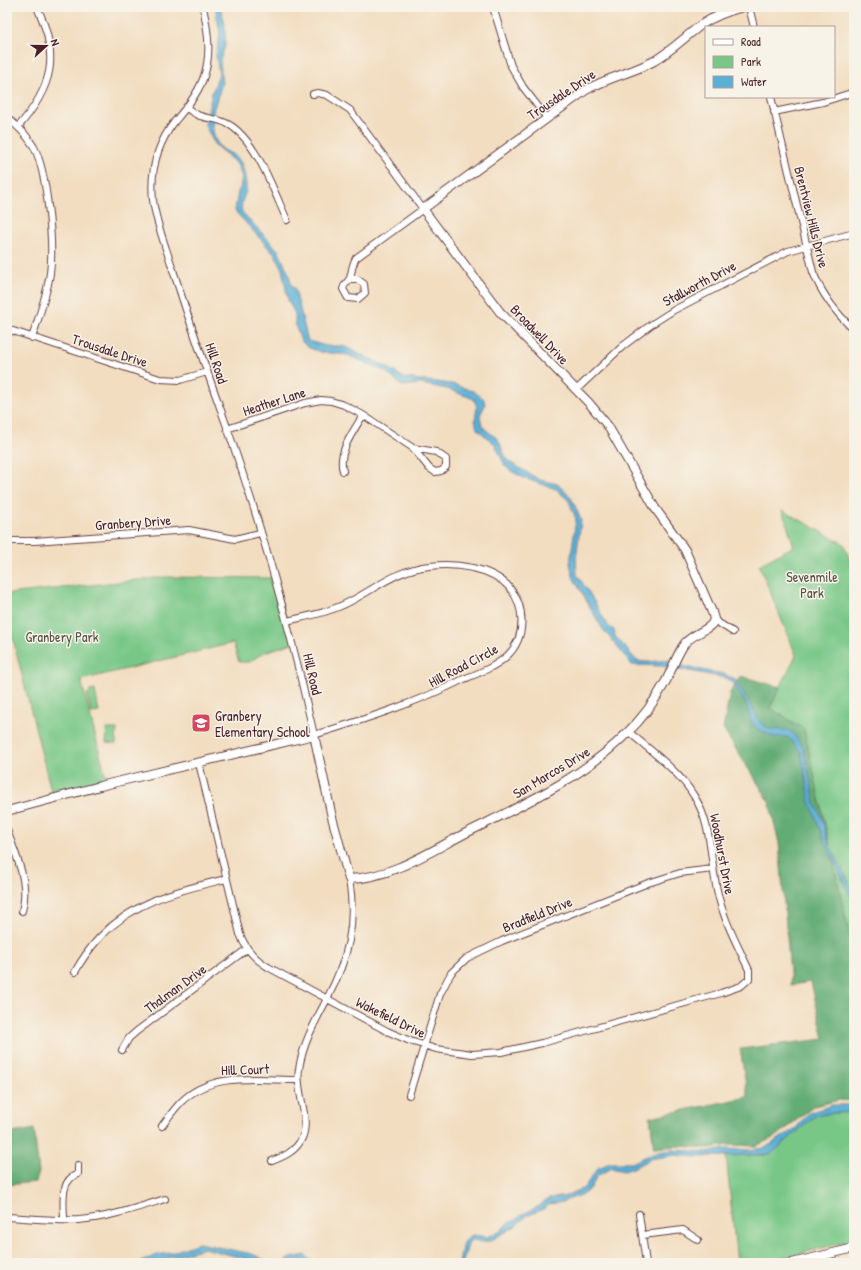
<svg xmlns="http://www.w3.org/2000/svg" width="861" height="1270" font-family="'Patrick Hand',sans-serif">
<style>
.green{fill:#78c787;stroke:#617359}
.forest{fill:#62ac74;stroke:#566650}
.water{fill:#59afd6;stroke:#526780}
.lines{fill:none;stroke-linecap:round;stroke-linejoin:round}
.street-casing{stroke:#633c41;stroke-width:8}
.secondary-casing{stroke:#633c41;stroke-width:10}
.street{stroke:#fff;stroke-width:6}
.secondary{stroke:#fff;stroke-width:8}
.labels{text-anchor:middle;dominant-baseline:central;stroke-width:3;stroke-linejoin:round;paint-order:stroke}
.street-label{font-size:14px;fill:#4a1f2b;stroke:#f7f3e8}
.park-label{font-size:14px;fill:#585147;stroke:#f7f3e8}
.poi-label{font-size:14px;fill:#4a1f2b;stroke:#f7f3e8;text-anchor:start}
</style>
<rect width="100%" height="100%" fill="#f7f3e8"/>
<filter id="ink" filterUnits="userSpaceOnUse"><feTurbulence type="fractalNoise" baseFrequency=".025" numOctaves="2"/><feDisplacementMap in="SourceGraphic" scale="8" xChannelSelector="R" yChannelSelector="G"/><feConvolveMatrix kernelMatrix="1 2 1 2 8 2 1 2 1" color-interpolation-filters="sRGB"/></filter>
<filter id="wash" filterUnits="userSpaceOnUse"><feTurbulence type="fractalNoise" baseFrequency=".012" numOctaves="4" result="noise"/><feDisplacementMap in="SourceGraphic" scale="16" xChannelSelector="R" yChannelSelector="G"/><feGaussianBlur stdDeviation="0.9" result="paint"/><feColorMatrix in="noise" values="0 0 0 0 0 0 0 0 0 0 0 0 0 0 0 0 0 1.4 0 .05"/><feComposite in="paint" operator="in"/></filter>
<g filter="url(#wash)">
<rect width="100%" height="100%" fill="#f2ddc0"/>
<path class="green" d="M782,510L844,544L854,572V956L804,730L770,708L796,655L759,565L794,546Z
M165,577L274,578L293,643L265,652L249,662H239L233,643L81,680L108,785L53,799L7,615V594Z
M95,690L99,712L91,713L87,694L90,691Z
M107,729H117L116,744L106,743Z
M854,1112V1240L763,1263H737L726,1155H765L774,1151L815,1116L831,1113Z"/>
<path class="forest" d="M740,676L780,687L770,708L804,729L854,956V1101L839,1100L814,1106L777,1136L756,1146L730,1145L707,1148L679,1146L654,1148L650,1117L748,1097L740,1049L824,1039L811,982L791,985L779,843L769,801L723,729L730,693Z
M34,1129L39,1172L36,1182L7,1185V1134Z"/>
<path class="water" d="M215,7H220L225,23V46L220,60L222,84L213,111L215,118C212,123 212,124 213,129C217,157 233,148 241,163C244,170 247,183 246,191C244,198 240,203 242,212L278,250L289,274L291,284L295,289L308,341L326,346H343L387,367L404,378L452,384L473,391L484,399L485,405L480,415L481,422L485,429L498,439L505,456L511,463L540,480L558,484L572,499L581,520L576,559L577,575L590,594L608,626L614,630L615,636L637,661L648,662L669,660L686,667L724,674L735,680L761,723L769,729L787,730L793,733L804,749L815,803L821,815L829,844L853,891L854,903L822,835L810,802L801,752L788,737H773L756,728L751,721L747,706L734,684L725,678L684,670L674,671L663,666L632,665L602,628L574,579L570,564L576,519L569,501L556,489L526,479L511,471L505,466L495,444L477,429L475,420L477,407L474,399L447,389L421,384L402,386L386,372L348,355L321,352L309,348L301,341L295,324V314L288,300L282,269L276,256L235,211L238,191L240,189L242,177L237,164L215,145L205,125L212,93L219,74L216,56L220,33Z
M832,1105H854V1112L831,1113L815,1116L771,1154L698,1157L675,1155L650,1159L633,1168L624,1171L611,1168L597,1176L591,1188L583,1194L562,1202L550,1204L543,1209L527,1216L514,1227L490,1241L481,1242L474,1240L469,1241L463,1262L459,1263L463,1242L469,1236L473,1235L487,1237L499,1232L508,1223L516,1220L523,1214L539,1206L548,1199L566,1196L584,1188L598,1168L610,1163H632L653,1153L671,1150L711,1152L725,1149L748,1150L765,1148L796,1128L809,1113Z
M199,1243L252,1254L271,1263H261L204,1248L152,1263H139L156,1255L170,1253Z
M305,1255L314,1263L303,1260L282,1263L291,1258Z"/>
</g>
<g filter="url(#ink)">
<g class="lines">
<g class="street-casing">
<path id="street" d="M203,7C208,31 212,55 203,79C197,95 186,108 175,121C157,144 150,170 153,200C156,224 166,247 173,270C190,323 208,375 227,427C262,527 291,631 314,735C366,719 416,703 464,679C479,673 495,667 507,656C526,638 526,607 509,587C491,567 455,563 430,566C398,569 378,587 351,601C331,612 308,616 287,621
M493,7L511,66L523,87L547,118
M749,7L754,27
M313,94L318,93L327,95L350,110L423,209L356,258C352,265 352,271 350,278C348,282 344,284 343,289L348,298L358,299L365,293L364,284L357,279H350
M771,97L813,272C822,295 836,313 854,330
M186,107C202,122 212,115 228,124C256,139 274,192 287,220
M774,112L823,102L854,92
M7,118C18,126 27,135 34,147C47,172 54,244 50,273C47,295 39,316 32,338
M18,127C53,87 60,56 37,7
M7,329L160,379L180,380L207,372
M576,390L623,346L652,324L674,310L788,251L854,233
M227,429L305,403L321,400L331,401L344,405L363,415L413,448L429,468L435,472L441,471L446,467V459L436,452L413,448
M343,471C337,452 354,431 363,415
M7,541H34L189,530L235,539L260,533
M714,620L733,632
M199,763L240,934C245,949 255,959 268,967L387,1031L410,1041L436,1049L472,1054L501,1052L542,1043L721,993L741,986L749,979V970C737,944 723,919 717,890C710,859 712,824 694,796C679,771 651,751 629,732
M7,830C16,857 30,882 22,911
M75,972C82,959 90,948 100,937C137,899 177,891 226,879
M122,1050L129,1038L137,1031L247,949
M409,1095L440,994L451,973L467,958L502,941L648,883L680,873L713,869
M162,1126C168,1118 174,1109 181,1102C212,1071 259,1080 298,1080
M272,1161C285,1156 296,1151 302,1138C311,1118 295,1091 299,1069C303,1043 315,1022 327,999C348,958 357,925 349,879
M639,1214L646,1263
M7,1217C30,1218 54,1221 78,1220C107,1218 136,1208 165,1199
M64,1220C64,1204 59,1180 78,1174V1165
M643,1235L683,1230L698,1240"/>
</g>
<g class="secondary-casing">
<path id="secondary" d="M7,811L100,786L314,735L332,817L349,879C390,878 428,853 464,834C522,805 582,779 628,732C643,718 656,699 666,681C672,669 677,654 685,643C693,634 704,632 712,624L714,619L712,612L685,550L655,508L608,426L589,403L500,312L423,209L586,90C608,77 632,73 654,61C671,51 685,37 701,25C714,16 728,11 743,7
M792,1263L854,1248"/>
</g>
<use href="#street" class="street"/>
<use href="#secondary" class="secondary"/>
</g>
</g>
<defs>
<g id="school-square" transform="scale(1)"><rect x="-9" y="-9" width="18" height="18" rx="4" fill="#d1495b" stroke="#f7f3e8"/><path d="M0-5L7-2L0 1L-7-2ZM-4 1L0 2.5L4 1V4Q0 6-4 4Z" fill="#fff"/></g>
</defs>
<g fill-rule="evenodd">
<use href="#school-square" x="201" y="723"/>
</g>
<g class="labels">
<g class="street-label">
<text transform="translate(561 94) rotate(-34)">Trousdale Drive</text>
<text transform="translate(812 217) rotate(76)">Brentview Hills Drive</text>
<text transform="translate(699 283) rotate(-28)">Stallworth Drive</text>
<text transform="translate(540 334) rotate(46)">Broadwell Drive</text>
<text transform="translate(110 350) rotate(18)">Trousdale Drive</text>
<text transform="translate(217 363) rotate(71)">Hill Road</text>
<text transform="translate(274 401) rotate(-18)">Heather Lane</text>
<text transform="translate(133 522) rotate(-4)">Granbery Drive</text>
<text transform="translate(463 665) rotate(-28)">Hill Road Circle</text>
<text transform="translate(313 674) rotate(77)">Hill Road</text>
<text transform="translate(551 772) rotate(-31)">San Marcos Drive</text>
<text transform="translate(723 854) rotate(79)">Woodhurst Drive</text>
<text transform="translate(537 914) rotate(-22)">Bradfield Drive</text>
<text transform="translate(175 988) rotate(-36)">Thalman Drive</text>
<text transform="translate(391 1017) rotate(26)">Wakefield Drive</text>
<text transform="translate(245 1069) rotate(-2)">Hill Court</text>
</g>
<g class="park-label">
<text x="812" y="576">Sevenmile<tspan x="812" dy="16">Park</tspan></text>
<text x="62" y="636">Granbery Park</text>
</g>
<g class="poi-label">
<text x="215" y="715">Granbery<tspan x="215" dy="16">Elementary School</tspan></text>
</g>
</g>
<rect width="861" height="1270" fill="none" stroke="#f7f3e8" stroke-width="24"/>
<rect x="705" y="26" width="130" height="72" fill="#f7f3e8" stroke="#b29e9c"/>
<rect x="713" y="39" width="20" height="6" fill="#ffffff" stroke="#b29e9c"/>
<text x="741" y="46" font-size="12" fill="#4a1f2b">Road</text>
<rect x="713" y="56" width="20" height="12" fill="#78c787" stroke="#b29e9c"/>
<text x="741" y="66" font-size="12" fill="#4a1f2b">Park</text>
<rect x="713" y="76" width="20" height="12" fill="#59afd6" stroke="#b29e9c"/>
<text x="741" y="86" font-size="12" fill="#4a1f2b">Water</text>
<g transform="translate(46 46) rotate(69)" stroke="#f7f3e8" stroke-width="3" paint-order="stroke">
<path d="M0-3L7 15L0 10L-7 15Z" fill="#4a1f2b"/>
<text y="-6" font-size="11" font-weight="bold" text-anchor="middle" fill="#4a1f2b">N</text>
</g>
</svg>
